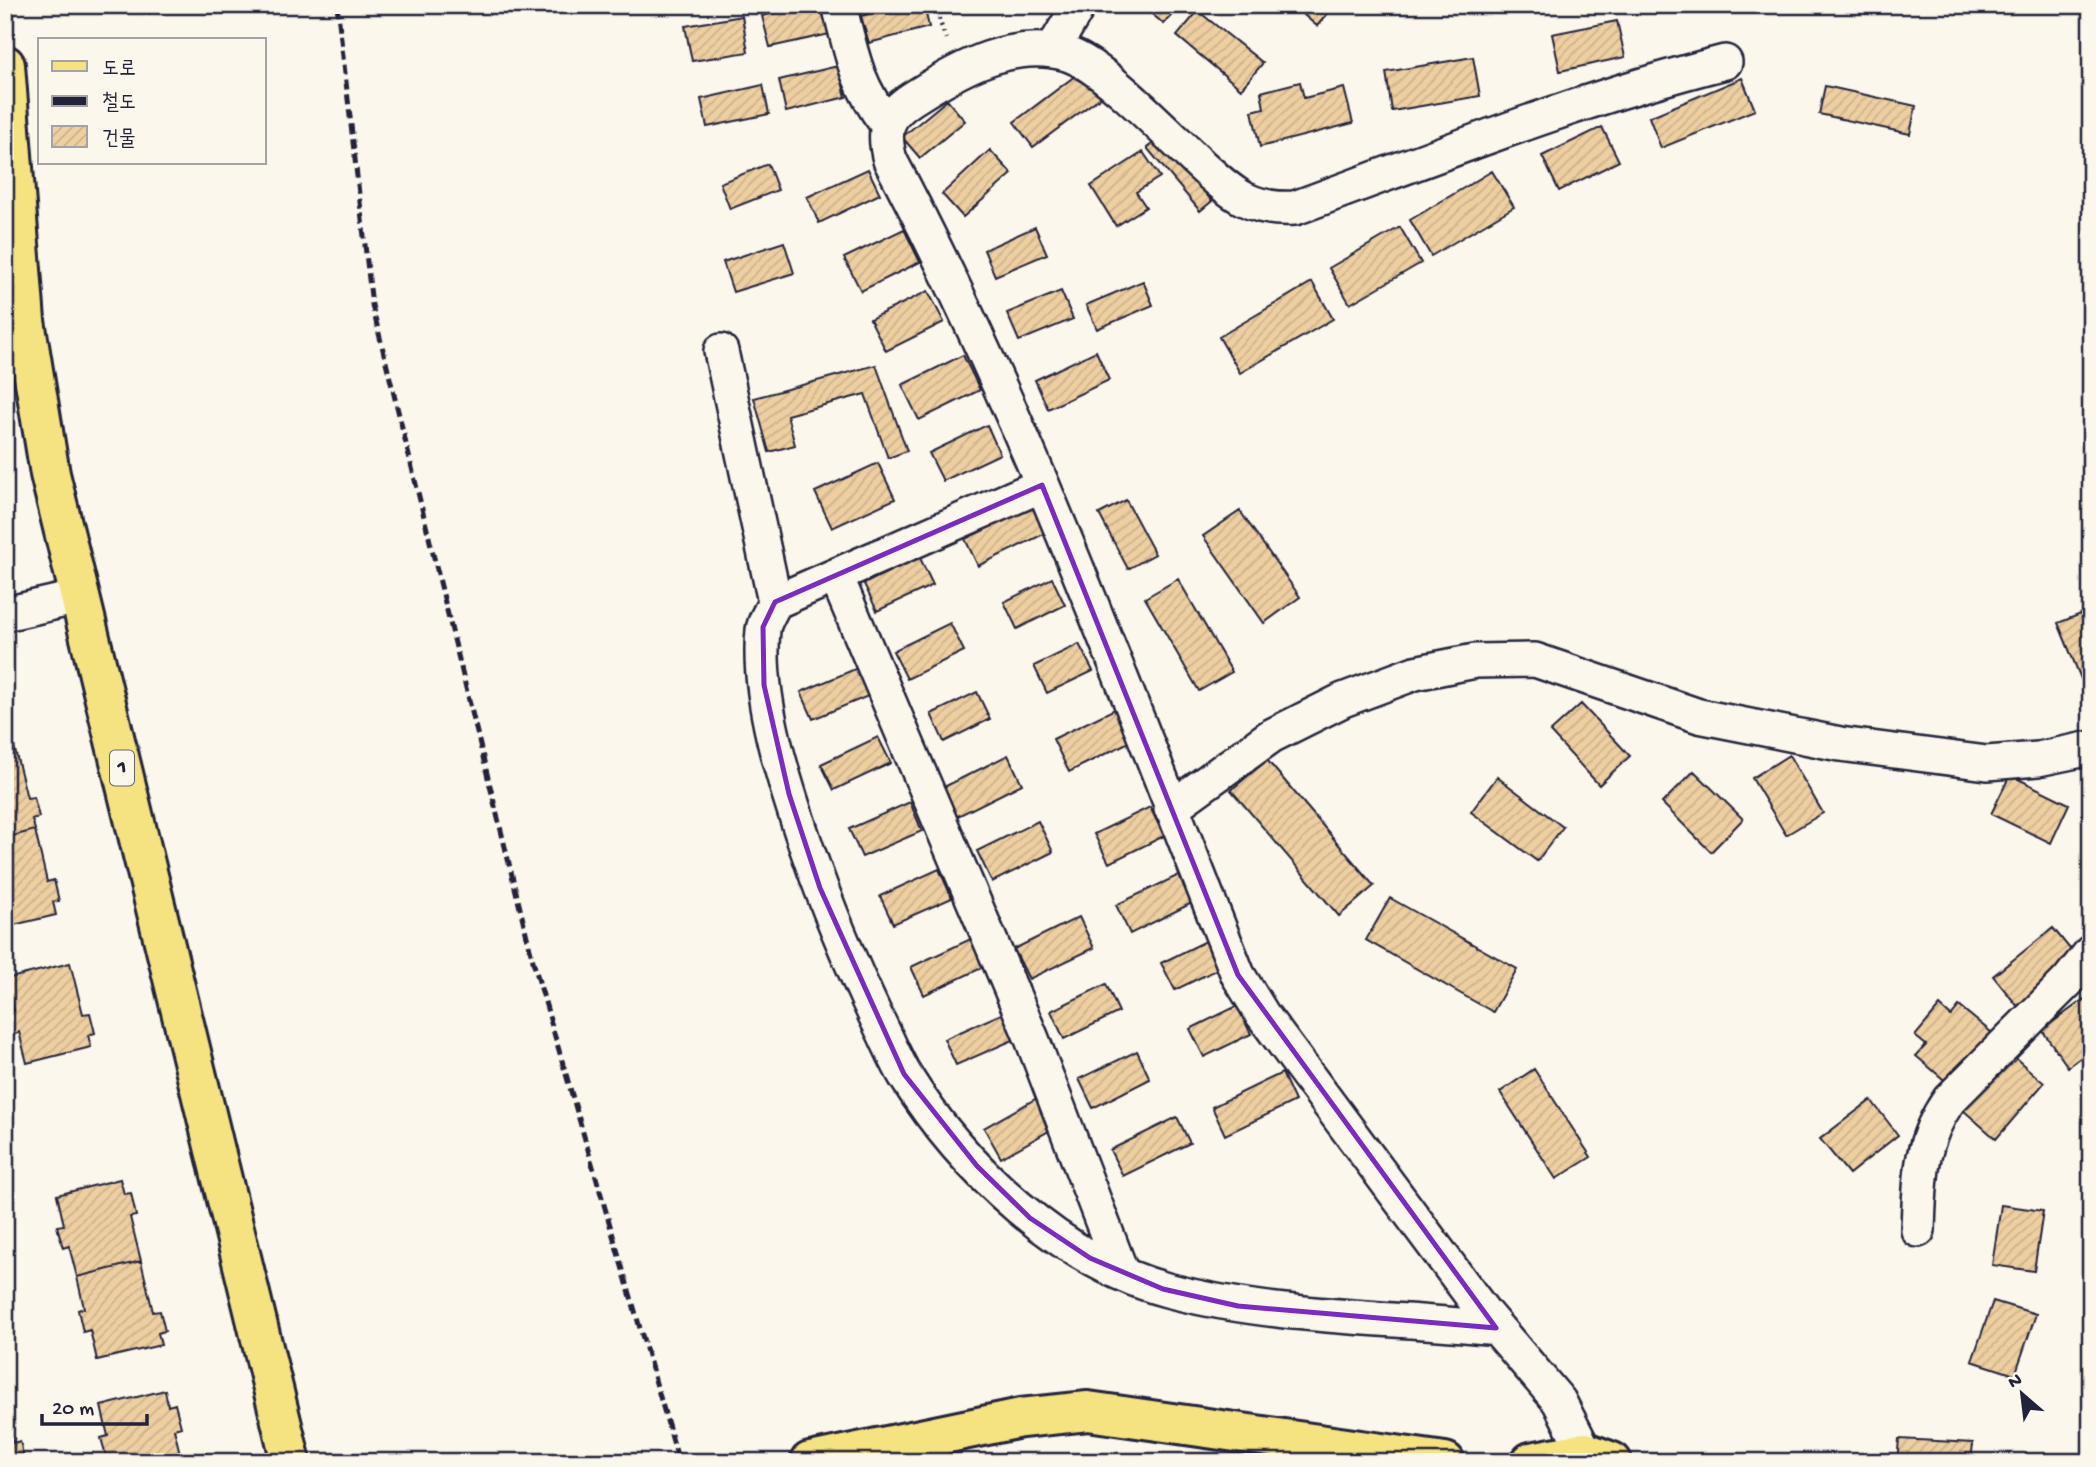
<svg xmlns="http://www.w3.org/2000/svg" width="2096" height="1467" font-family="'Gochi Hand','Poor Story',sans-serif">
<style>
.building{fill:url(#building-hatch);stroke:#22223b;stroke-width:2}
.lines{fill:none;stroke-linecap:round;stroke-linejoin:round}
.minor-casing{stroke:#22223b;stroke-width:38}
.major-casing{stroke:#22223b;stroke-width:44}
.path{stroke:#22223b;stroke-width:4.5;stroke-dasharray:2 5;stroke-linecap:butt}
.minor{stroke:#fbf7ec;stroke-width:33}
.major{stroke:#f5e382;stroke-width:38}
.rail{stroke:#22223b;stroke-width:5;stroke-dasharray:10 5;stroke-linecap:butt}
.marked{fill:none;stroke:#7b2cbf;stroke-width:5;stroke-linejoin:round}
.labels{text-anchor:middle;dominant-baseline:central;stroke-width:7;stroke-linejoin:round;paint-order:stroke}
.shield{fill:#fbf7ec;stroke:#636270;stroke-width:2}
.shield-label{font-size:21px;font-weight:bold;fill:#22223b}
</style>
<defs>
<pattern id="building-hatch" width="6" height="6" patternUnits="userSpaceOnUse" patternTransform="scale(1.75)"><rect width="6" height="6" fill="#eecfa1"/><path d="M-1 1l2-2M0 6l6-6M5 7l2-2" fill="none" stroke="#ccb18c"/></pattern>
</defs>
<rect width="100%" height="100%" fill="#fbf7ec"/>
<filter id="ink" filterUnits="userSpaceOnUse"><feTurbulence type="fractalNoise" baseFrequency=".0143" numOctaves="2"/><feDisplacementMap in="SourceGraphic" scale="14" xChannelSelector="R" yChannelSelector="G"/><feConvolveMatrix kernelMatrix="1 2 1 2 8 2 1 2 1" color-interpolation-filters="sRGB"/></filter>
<g filter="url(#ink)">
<path class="building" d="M808,5H824L830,34L770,47L762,16Z
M899,5H924L929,27L869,43L861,16Z
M1141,5H1180L1164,24Z
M1292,5H1335L1317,26Z
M1198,11L1263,63L1241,89L1177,36Z
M742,16L748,52L692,61L685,26Z
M1617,21L1625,57L1560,71L1552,34Z
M1473,57L1480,96L1392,111L1386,72Z
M838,66L846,97L786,112L779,80Z
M1083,70L1102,96L1033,147L1014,122Z
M1742,78L1755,110L1661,148L1649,117Z
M1300,82L1304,98L1344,88L1353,123L1260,147L1252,111L1264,108L1261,92Z
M763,85L769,114L707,127L701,99Z
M1825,86L1916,106L1910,134L1819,114Z
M947,100L965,121L920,158L902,137Z
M1602,127L1619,161L1559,191L1542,156Z
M1160,138L1212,201L1200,211L1147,148Z
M990,150L1012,174L963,217L942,194Z
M1143,152L1160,177L1136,192L1146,207L1116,226L1091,186Z
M768,164L778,190L730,209L720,183Z
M868,169L880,194L819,223L807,197Z
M1492,171L1514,207L1431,256L1410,220Z
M1035,227L1047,254L995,276L984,250Z
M1400,227L1421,263L1350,304L1329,268Z
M904,229L920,262L861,291L844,258Z
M784,242L794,273L733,292L723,262Z
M1143,281L1153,305L1097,329L1086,305Z
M1312,282L1333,319L1240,373L1219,337Z
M928,291L944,322L886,351L870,319Z
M1061,291L1073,319L1019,341L1007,313Z
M1096,351L1109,380L1048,409L1035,380Z
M963,355L980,390L919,420L902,385Z
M876,365L907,451L888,458L865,394L787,415L795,445L769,452L754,398Z
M987,425L1000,454L943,481L929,453Z
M878,463L895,499L832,528L815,492Z
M1126,500L1155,554L1128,569L1099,514Z
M1040,503L1052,530L978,566L965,539Z
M1240,511L1300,597L1264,623L1203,536Z
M919,556L933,585L877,611L864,584Z
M1052,578L1065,605L1017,629L1004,602Z
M1178,579L1232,672L1199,691L1145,598Z
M2091,610V703L2058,623Z
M950,623L964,651L907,679L893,651Z
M1079,644L1093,671L1047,693L1034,666Z
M862,666L873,694L813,719L801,692Z
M5,687L12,709L6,711L15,750L5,753Z
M977,692L990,719L944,742L931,714Z
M1581,704L1630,756L1599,785L1550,732Z
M1119,707L1135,739L1069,772L1053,739Z
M878,737L891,763L834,790L821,764Z
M15,750L27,798L34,797L39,817L32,819L35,830L5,838V753Z
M1008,755L1022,784L956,817L942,788Z
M1789,755L1823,813L1786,835L1752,778Z
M1267,760L1374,886L1339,916L1231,790Z
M1694,771L1743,819L1711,852L1662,803Z
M2010,775L2069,804L2051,843L1991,814Z
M1497,777L1563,827L1537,861L1471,812Z
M910,802L922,831L862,857L849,829Z
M1150,807L1164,836L1109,863L1094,834Z
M1038,821L1053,852L992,882L977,851Z
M35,830L47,882L54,880L59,901L53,902L56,915L5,927V838Z
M939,869L952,898L893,924L880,896Z
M1181,874L1194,902L1130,934L1116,905Z
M1390,898L1517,969L1493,1012L1366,940Z
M1079,917L1094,948L1029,979L1014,949Z
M2053,928L2079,960L2019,1008L1993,976Z
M977,936L990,964L924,995L911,967Z
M1208,940L1222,967L1175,990L1161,963Z
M70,963L83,1014L90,1013L95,1033L88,1035L91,1047L27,1063L19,1032L13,1034L7,1012L14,1011L6,979Z
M1106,984L1119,1012L1064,1039L1051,1011Z
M2091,994V1050L2068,1067L2042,1030Z
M1237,1006L1251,1034L1204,1057L1190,1029Z
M1940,1006L1951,1016L1959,1006L1992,1033L1949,1084L1916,1056L1926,1045L1915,1036Z
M1008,1011L1020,1037L956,1065L944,1039Z
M1137,1051L1150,1079L1093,1108L1079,1079Z
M2012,1055L2044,1083L1996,1139L1963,1110Z
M1534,1069L1591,1157L1556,1179L1500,1092Z
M1282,1073L1295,1101L1225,1135L1212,1107Z
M1044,1094L1061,1124L1001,1158L984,1128Z
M1871,1100L1898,1135L1849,1174L1820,1139Z
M1177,1117L1190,1143L1123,1176L1110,1150Z
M120,1179L124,1194L131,1193L136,1216L130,1217L141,1261L77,1277L69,1246L63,1248L57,1226L64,1225L57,1195Z
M2001,1205L2043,1211L2034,1271L1992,1265Z
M141,1261L153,1312L160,1311L165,1331L158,1333L161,1345L97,1360L90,1330L83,1332L78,1310L84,1308L77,1277Z
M1993,1301L2036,1314L2015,1375L1972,1361Z
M165,1390L168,1406L175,1404L181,1427L174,1429L182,1462L107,1459L101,1438L108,1436L101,1406Z
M9,1427L13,1443L20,1441L25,1462H5V1428Z
M1899,1439L1973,1443L1971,1462H1897Z"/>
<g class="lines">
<g class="minor-casing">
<path id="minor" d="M839,5C852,54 855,82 886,123
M1052,51L1079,5
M721,351L775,602C771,611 764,621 763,630C756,699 785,784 807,849C827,907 851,964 877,1019C887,1038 895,1059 906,1077C962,1167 1062,1262 1167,1290C1273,1318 1387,1317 1496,1328
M836,576L1032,1039L1121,1271
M775,602L1042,485
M5,614L79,597
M1171,808L1271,736L1343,700L1415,673L1475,661L1535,660L1699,716L1840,744L1987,763L2038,759L2091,748
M1918,1230C1920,1179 1919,1143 1949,1100L2068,981L2091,952
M1585,1452L1559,1401L1485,1314L1262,1014L1238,975C1129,701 1028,421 890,160C881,126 888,113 918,95C962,67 1013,39 1067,54C1103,65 1171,138 1202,166C1233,194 1251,211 1295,208C1437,156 1578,99 1725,62"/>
</g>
<g class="major-casing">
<path id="major" d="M5,65L25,321L50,474L291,1462
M810,1462L1021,1418L1088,1411L1445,1462
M1531,1462L1585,1452L1612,1462"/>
</g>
<path class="path" d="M934,5L946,39"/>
<use href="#minor" class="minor"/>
<use href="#major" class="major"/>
<path class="rail" d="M337,5L372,305L533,961L679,1462"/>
</g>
</g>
<path class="marked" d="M1042,485L1238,975L1496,1328L1238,1306L1163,1289L1090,1258L1030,1218L977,1166L904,1074L820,888L789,794L764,685L763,627L775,602Z"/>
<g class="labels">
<rect class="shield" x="110" y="750.5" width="24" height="35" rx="5"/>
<g class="shield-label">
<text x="122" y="768">1</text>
</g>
</g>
<rect width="2096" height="1467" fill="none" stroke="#fbf7ec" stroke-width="28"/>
<rect x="14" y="14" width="2068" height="1439" fill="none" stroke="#22223b" stroke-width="2.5" filter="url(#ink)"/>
<rect x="38" y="38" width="228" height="126" fill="#fbf7ec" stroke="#a4a2a5" stroke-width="2"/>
<rect x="52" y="61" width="35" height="10" fill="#f5e382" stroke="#a4a2a5" stroke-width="2"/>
<text x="102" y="74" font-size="21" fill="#22223b">도로</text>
<rect x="52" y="96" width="35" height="10" fill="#22223b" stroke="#a4a2a5" stroke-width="2"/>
<text x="102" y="108" font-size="21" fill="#22223b">철도</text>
<rect x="52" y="126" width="35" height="21" fill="url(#building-hatch)" stroke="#a4a2a5" stroke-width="2"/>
<text x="102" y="144" font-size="21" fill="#22223b">건물</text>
<g transform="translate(2022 1394) rotate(332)" stroke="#fbf7ec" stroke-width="5" paint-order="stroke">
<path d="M0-5L12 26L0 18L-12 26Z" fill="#22223b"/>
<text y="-10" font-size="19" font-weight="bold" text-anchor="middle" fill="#22223b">N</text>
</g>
<path d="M42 1414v10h105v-10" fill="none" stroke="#22223b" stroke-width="3.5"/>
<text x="52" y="1414" font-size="21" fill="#22223b" stroke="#fbf7ec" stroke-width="5" paint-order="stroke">20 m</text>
</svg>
